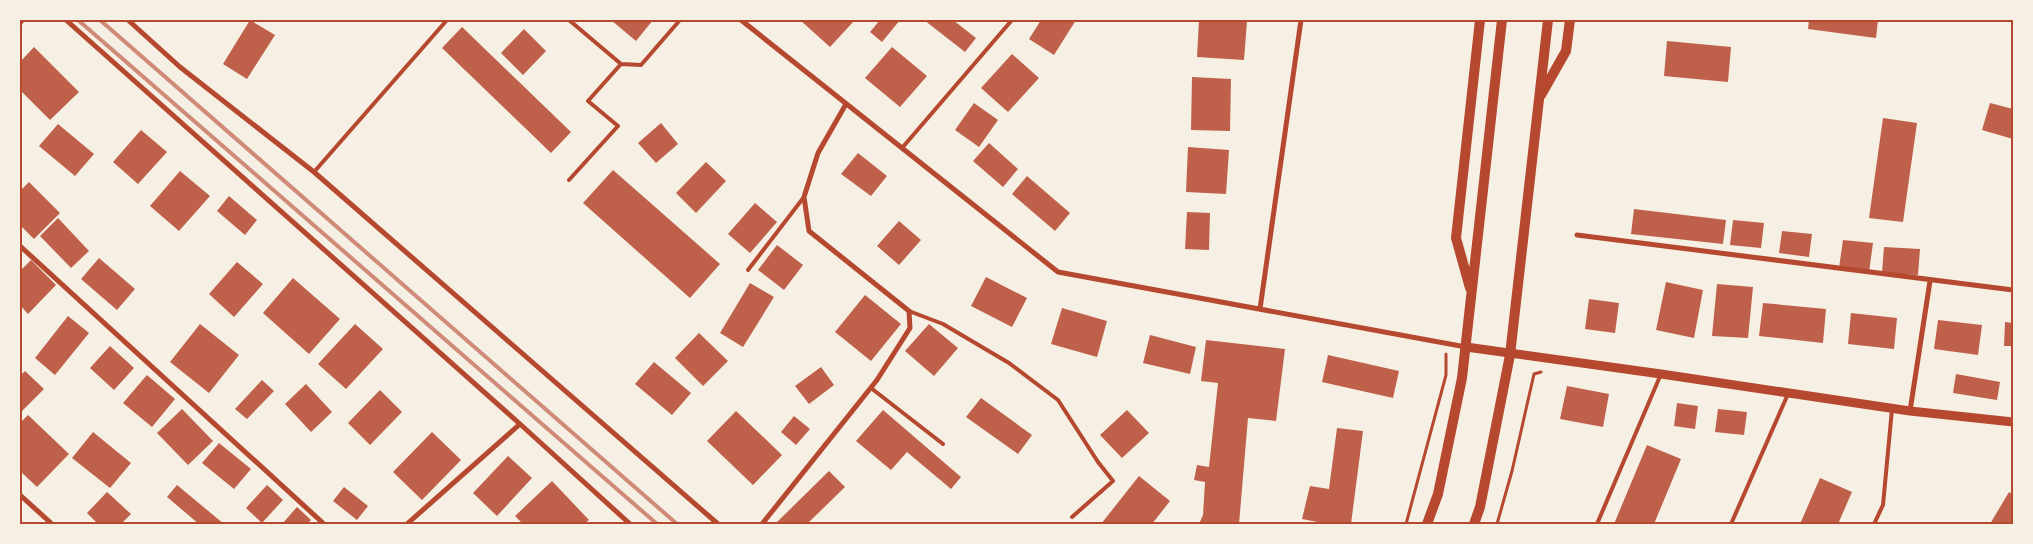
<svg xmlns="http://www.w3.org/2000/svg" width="2033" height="544" font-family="Barlow,sans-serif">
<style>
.building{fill:#bf614a}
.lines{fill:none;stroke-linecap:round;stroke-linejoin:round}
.path{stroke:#b5482f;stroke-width:3}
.service{stroke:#b5482f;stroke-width:4}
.minor{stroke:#b5482f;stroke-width:5}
.tertiary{stroke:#b5482f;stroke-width:9}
.secondary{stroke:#b5482f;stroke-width:10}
.rail{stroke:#cf8b77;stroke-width:4}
.neatline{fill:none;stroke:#b5482f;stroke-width:2}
</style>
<rect width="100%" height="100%" fill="#f6efe4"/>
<path class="building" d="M250,20L275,35L247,79L223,64Z
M611,20H653L636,41Z
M800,20H852L854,21L830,47Z
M880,20H900L882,42L870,32Z
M924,20H953L976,38L965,52Z
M1041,20H1076L1054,55L1029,39Z
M1199,20L1247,21L1244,60L1197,57Z
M1809,20H1878L1876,38L1808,29Z
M462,27L571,132L551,153L442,48Z
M524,29L546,51L523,75L501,53Z
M1667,41L1731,47L1728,82L1664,76Z
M34,47L79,92L50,120L20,90V62Z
M892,47L927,76L900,107L865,78Z
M1012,54L1039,78L1008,112L981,88Z
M1192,77L1231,79L1230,131L1191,130Z
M974,103L998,120L979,147L955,130Z
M1990,103L2013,109V139L1982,130Z
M1883,118L1917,123L1903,222L1869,218Z
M661,123L678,144L656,163L638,143Z
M58,124L94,154L75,176L39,146Z
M141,130L167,152L138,184L113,162Z
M989,143L1018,169L1003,187L973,161Z
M1188,147L1229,150L1226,194L1186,192Z
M858,153L887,176L871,196L841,174Z
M706,162L726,181L696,213L676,193Z
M613,170L720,264L690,298L583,203Z
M180,171L210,196L179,231L150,206Z
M1027,176L1070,213L1055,231L1012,194Z
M29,182L60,213L34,239L20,225V191Z
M229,196L257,220L245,235L217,211Z
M755,203L777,222L750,253L728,234Z
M1634,209L1726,220L1723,244L1631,234Z
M1187,212L1210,213L1209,250L1185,249Z
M58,218L89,251L71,268L40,236Z
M1733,220L1764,223L1761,248L1730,245Z
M899,221L921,240L899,265L877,246Z
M1782,231L1812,234L1809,257L1779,253Z
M1843,240L1873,243L1869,272L1839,268Z
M777,245L803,265L784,290L758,270Z
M1884,247L1920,249L1918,275L1882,273Z
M99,258L135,289L117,310L81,279Z
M31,260L56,285L28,314L20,305V271Z
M237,262L263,284L234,317L209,294Z
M986,277L1027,298L1012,327L971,306Z
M293,278L340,319L309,354L263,313Z
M1666,282L1703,290L1694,338L1656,330Z
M750,283L774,297L743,347L720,333Z
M1717,284L1753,287L1748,338L1712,336Z
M865,295L901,324L871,361L835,332Z
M1589,299L1619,303L1615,333L1585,329Z
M1763,303L1826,309L1823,343L1759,336Z
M1062,308L1107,321L1097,357L1051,344Z
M1851,313L1897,318L1894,349L1848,344Z
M68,316L89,333L55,375L35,358Z
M1938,320L1982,325L1978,355L1934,349Z
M2005,322L2013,323V346H2004Z
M200,324L239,355L209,393L170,362Z
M355,324L383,349L346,389L318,364Z
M929,324L958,348L934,376L905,351Z
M699,333L728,361L703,386L675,358Z
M1150,335L1196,347L1190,374L1143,363Z
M1206,340L1285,349L1276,421L1248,418L1239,524H1199L1203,515L1205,482L1194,480L1197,465L1209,467L1218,383L1201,381Z
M110,346L134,368L114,390L90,368Z
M1328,355L1399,371L1393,398L1322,382Z
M654,362L691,393L672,415L635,384Z
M821,367L834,385L809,404L795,386Z
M25,371L44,389L20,413V376Z
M1956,374L2000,382L1997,400L1953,393Z
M147,375L175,399L152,427L123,403Z
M262,380L274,391L247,419L235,409Z
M306,384L332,412L311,432L285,404Z
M1567,386L1609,394L1603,427L1560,419Z
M380,390L402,412L370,445L348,423Z
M981,398L1032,435L1018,454L966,417Z
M1677,403L1698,406L1695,429L1674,426Z
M182,409L213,441L188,465L157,433Z
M1718,409L1747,412L1744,435L1715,432Z
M883,410L961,477L951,489L907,452L891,470L856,441Z
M1127,410L1149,433L1122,458L1100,435Z
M736,411L782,455L753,485L707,441Z
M28,415L69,454L37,487L20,471V423Z
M794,416L810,429L796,445L781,432Z
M1337,428L1363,431L1351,524H1323V523L1302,519L1310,486L1329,489Z
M93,432L131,463L110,488L72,458Z
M432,432L461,460L422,500L393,472Z
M219,443L251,469L234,489L202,463Z
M1647,445L1681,459L1654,524H1614Z
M508,456L532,478L497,516L473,493Z
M829,471L845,487L807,524H775Z
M1139,476L1170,501L1152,524H1101Z
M1820,478L1852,492L1838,524H1800Z
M552,481L589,520L584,524H523L515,516Z
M177,485L224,524H199L167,497Z
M267,485L283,500L262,523L246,508Z
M344,487L368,506L357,520L333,501Z
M107,492L131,514L121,524H98L87,513Z
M2009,492L2013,495V524H1990Z
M297,507L311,520L307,524H282Z"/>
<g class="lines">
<path class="path" d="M1406,524L1446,375V354
M1497,524L1512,471L1534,374L1541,372"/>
<path class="service" d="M569,20L621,64L641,65L680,20
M902,148L1012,20
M314,172L447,20
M569,180L618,126L588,101L621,64
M748,270L804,197
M909,311L943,324L1009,363L1058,400L1098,462L1113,481L1072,517
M871,388L943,444
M1597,524L1661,374
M1731,524L1788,394
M1874,524L1883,505L1892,409"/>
<path class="minor" d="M66,20L520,424L630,524
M128,20L180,67L314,172L718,524
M741,20L1058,272L1466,347
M20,23L22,20
M1577,235L2013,290
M20,246L324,524
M1260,309L1301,20
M1910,411L1930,281
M20,495L52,524
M407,524L520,424
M762,524L877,380L910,328L909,311L809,231L804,197L818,153L846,104"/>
<path class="tertiary" d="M1466,347L1661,374L1910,411L2013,422"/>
<path class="secondary" d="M1541,95L1566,51L1570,20
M1470,288L1456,238L1480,20
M1427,524L1438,494L1462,378L1502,20
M1474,524L1480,507L1510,355L1548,20"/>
<path class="rail" d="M78,20L657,524
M100,20L677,524"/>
</g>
<rect width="2033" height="544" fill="none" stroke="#f6efe4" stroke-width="42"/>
<rect x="21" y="21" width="1991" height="502" class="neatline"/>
</svg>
